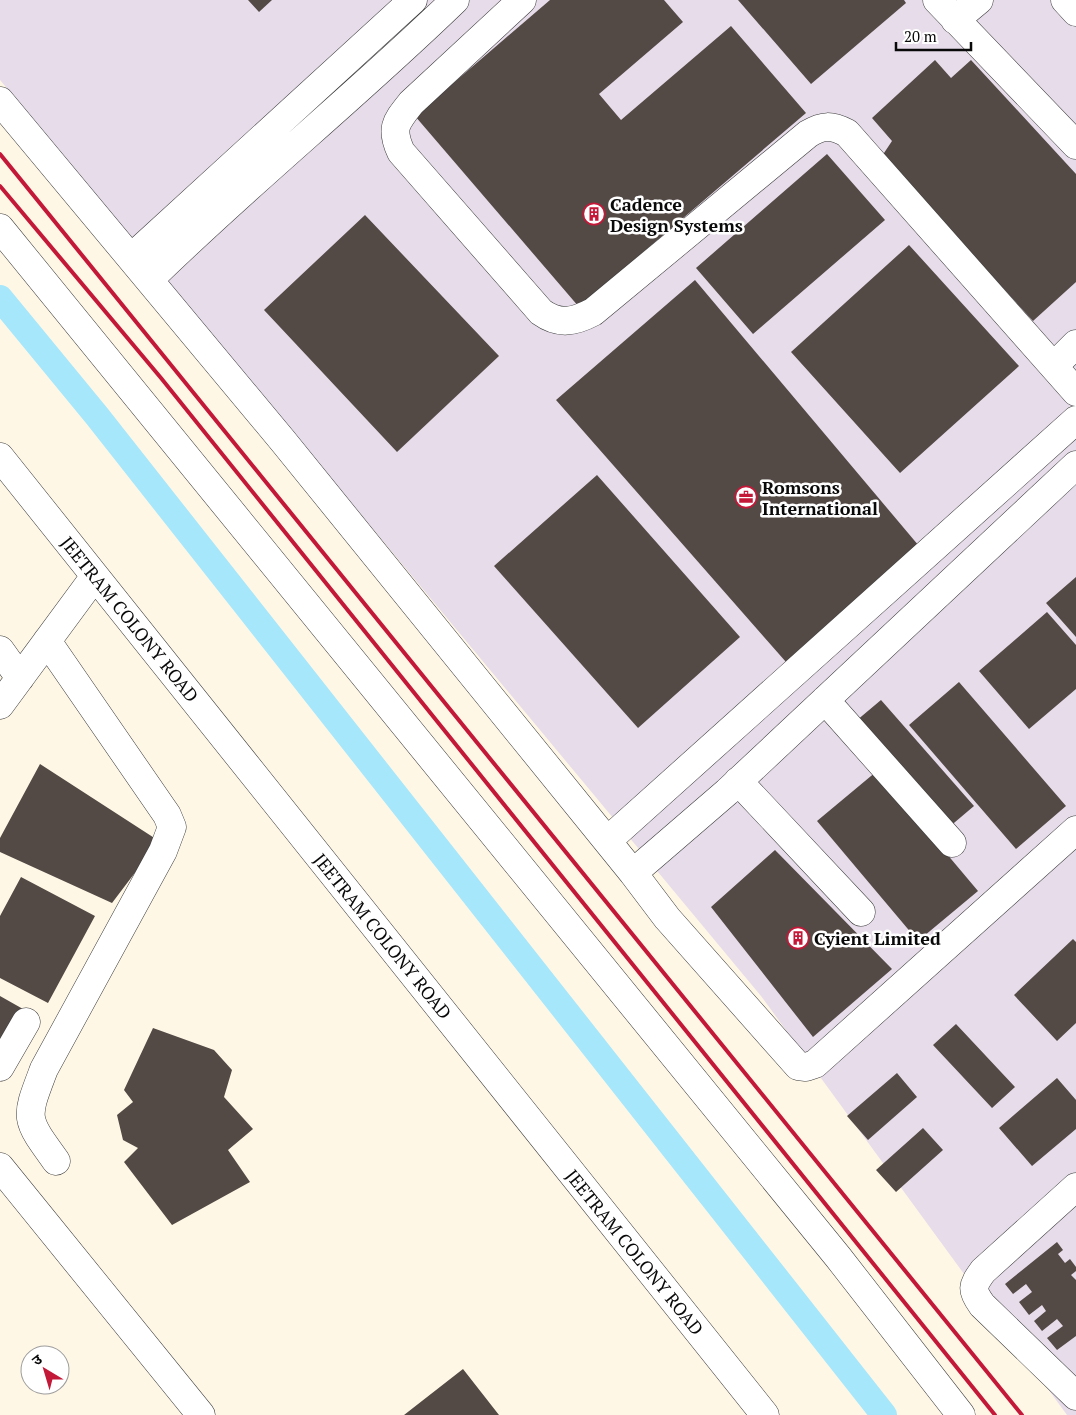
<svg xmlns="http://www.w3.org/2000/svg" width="1076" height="1415" font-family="'PT Serif','Noto Sans Devanagari',serif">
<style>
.industrial{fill:#e7dcea}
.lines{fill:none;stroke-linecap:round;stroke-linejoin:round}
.canal{stroke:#a6e7fb;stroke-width:26}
.building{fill:#534945}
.minor-casing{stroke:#3c3c3c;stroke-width:29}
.minor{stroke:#fff;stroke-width:28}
.rail{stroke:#c31838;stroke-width:4}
.labels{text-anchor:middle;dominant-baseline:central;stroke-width:5;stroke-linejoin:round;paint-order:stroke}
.poi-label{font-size:18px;font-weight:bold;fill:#090909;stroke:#fff;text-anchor:start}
.street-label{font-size:18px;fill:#090909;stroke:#fff}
</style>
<rect width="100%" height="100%" fill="#fff7e6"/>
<path class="industrial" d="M0,0H1076V1415H1067L761,996L0,80Z"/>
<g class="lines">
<path class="canal" d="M0,298L97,416L884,1415"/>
</g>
<path class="building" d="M248,0H272L259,12Z
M550,0H664L683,22L599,94L621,120L731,26L806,113L579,307L415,116Z
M738,0H904L906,3L811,84Z
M935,60L951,78L971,60L1076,174V282L1033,321L882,156L892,141L872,118Z
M827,154L885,220L753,334L696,268Z
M365,215L499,356L397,452L264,310Z
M909,245L1019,366L900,473L791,352Z
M695,280L919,546L786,662L556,400Z
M597,475L740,637L638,728L494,566Z
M1076,577V637L1046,603Z
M1047,612L1076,645V689L1029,729L979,671Z
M959,682L1066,806L1016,849L909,725Z
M881,700L974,806L948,828L856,721Z
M40,764L159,841L112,903L0,852V838Z
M877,771L978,891L918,941L817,821Z
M775,850L892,969L813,1037L711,907Z
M21,877L95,916L48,1003L0,978V916Z
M1073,939L1076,942V1023L1057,1041L1014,995Z
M0,996L23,1009L0,1049Z
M956,1024L1015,1087L992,1108L933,1045Z
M153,1028L214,1050L232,1070L224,1097L253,1129L228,1150L250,1182L172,1225L124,1162L138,1148L123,1140L117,1115L133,1102L124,1090Z
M897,1073L917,1097L868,1140L847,1116Z
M1057,1078L1076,1100V1129L1032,1166L999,1128Z
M923,1128L943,1150L896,1192L876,1170Z
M1057,1242L1063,1250L1058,1254L1065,1263L1070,1259L1076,1267V1271L1071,1275L1076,1280V1336L1057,1350L1047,1338L1063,1326L1057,1319L1042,1331L1034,1321L1046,1311L1042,1305L1029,1315L1019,1302L1032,1292L1026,1284L1013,1294L1005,1284Z
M463,1369L499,1415H404Z"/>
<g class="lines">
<g class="minor-casing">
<path id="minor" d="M522,0L411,103C396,122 390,128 401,152L541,312C559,325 574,322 593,312L808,134C823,125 831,125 847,133L1076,392
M937,0L1076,145
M1065,0L1076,12
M955,20L979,0
M0,101L283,441L633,873L667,918L798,1066L806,1067L815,1064L1076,830
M0,228L838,1257L961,1415
M132,257L413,0
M149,280C248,183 356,96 455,0
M1054,366L1076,344
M0,457L765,1415
M47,641L167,815L172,827L163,851L44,1069C25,1119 24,1117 56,1161
M0,650L20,678
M825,700L952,843
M0,705L95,576
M738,781L861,912
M607,841L1076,420
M633,873L727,792L1076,465
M0,1067L26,1022
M0,1167L201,1415
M1076,1187L983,1271C972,1286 971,1290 982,1305L1076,1396"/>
</g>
<use href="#minor" class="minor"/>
<path class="rail" d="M0,154L1022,1415
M0,186L161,378L995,1415"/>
</g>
<defs>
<g id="building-ring" transform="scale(1.125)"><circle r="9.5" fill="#fff" stroke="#c31838" stroke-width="1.5"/><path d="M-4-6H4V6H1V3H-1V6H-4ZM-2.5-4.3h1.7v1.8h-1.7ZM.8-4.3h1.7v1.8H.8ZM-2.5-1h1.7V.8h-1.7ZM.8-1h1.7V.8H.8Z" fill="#c31838"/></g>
<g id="office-ring" transform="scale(1.125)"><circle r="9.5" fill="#fff" stroke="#c31838" stroke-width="1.5"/><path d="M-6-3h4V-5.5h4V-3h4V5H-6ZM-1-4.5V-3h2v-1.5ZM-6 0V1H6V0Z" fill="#c31838"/></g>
</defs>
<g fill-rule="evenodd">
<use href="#building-ring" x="594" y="214"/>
<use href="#office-ring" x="746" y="497"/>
<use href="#building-ring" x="798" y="938"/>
</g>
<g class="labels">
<g class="poi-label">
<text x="610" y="204">Cadence<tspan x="610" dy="21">Design Systems</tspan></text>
<text x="762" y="487">Romsons<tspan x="762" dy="21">International</tspan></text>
<text x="814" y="938">Cyient Limited</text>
</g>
<g class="street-label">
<text transform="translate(130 619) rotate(51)">JEETRAM COLONY ROAD</text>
<text transform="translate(383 936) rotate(51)">JEETRAM COLONY ROAD</text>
<text transform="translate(635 1252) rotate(51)">JEETRAM COLONY ROAD</text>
</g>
</g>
<g transform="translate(45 1370) rotate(322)"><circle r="24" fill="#ffffff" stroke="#9d9d9d"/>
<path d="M0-4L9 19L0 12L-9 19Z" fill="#c31838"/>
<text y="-8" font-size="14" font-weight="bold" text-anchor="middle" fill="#090909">उ</text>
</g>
<path d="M896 42v8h75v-8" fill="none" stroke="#090909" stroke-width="2.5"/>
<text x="904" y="42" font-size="15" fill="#090909" stroke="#ffffff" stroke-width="4" paint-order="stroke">20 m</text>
</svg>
